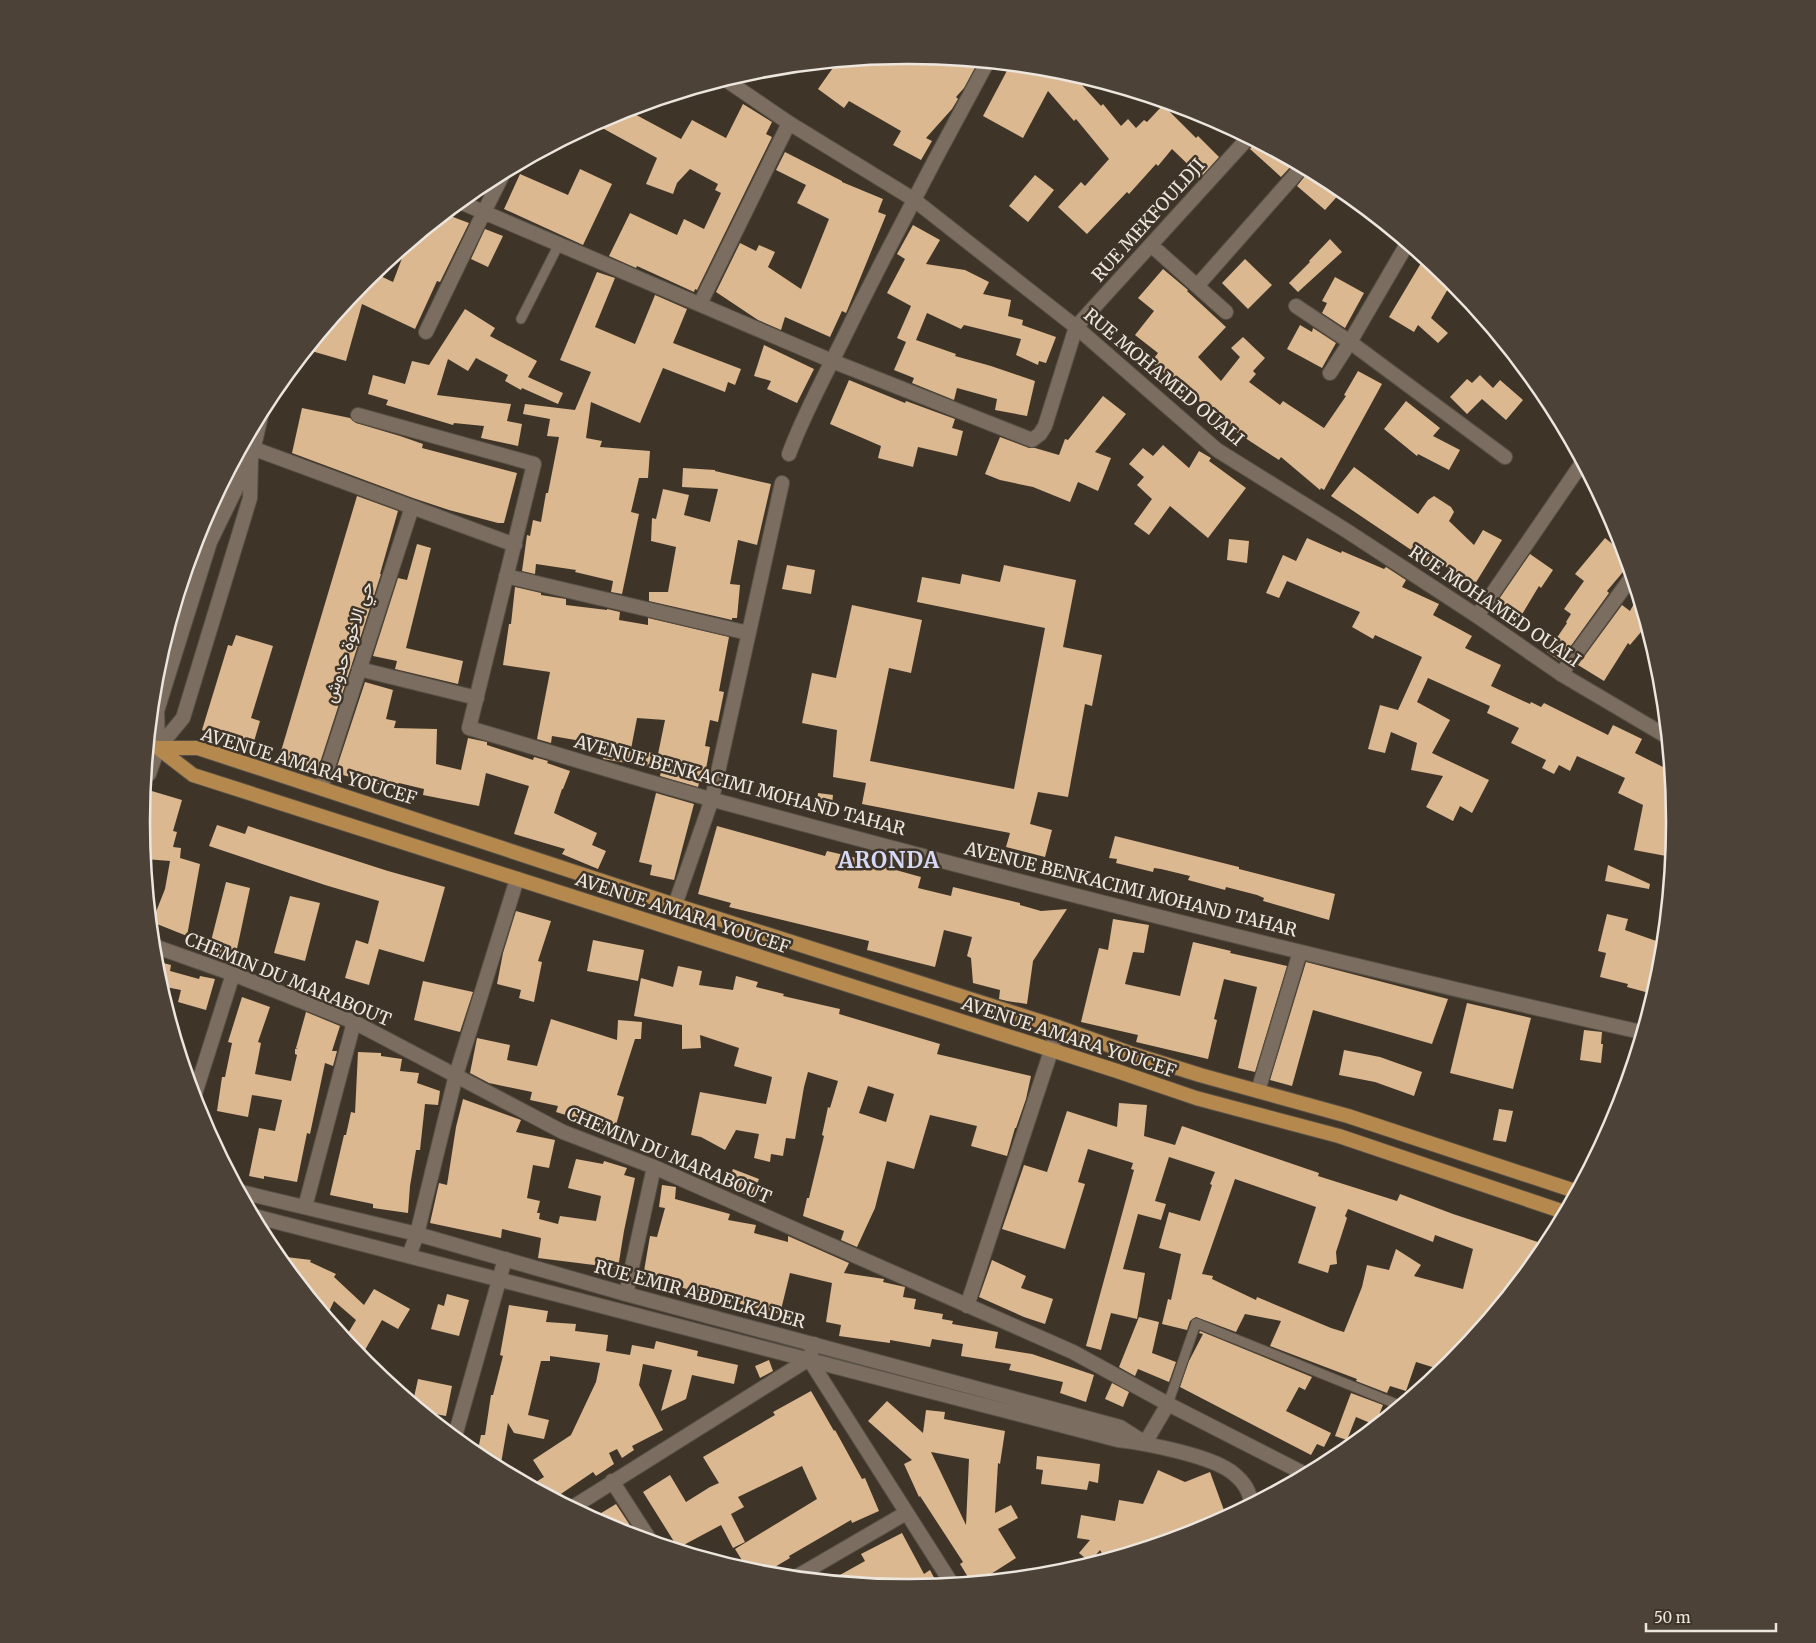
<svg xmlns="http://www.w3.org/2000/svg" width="1816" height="1643" font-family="Merriweather,Vazirmatn,serif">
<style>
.building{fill:#dbb890;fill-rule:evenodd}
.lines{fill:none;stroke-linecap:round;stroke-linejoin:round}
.service-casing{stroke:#595146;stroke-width:11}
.minor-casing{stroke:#595146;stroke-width:16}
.tertiary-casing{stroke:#595146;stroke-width:16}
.secondary-casing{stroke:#595146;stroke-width:16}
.primary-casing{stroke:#595146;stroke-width:16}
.service{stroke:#7b6e61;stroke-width:9}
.minor{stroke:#7b6e61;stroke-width:14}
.tertiary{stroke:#7b6e61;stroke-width:14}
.secondary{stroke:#7b6e61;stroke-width:14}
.primary{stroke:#b5884e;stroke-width:14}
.labels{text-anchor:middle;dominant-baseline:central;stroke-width:5;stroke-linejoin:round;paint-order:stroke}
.street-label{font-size:18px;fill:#ece6de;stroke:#3f3428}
.district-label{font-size:22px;font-weight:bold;letter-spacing:1px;fill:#d5d9f6;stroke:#3f3428}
.rim{fill:none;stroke:#ece6de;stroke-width:2.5}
</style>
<rect width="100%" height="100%" fill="#3f3428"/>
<path class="building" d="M908,55L978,62L964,88L956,97L958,99L952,109L926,138L932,141L921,160L893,145L901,131L849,101L844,108L818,89L837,62Z
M1010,65L1058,70L1072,74L1101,106L1103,104L1121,126L1128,119L1136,128L1144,120L1147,122L1163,105L1196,138L1198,136L1219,157L1201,177L1172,149L1158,166L1156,164L1129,194L1127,192L1087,234L1058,207L1081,182L1085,186L1109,159L1076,119L1074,121L1048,91L1023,138L983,116Z
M743,104L772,122L766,134L772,137L697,290L695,289L694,292L637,266L636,268L609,256L630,213L677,235L684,219L704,229L721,193L715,190L718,184L690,169L677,183L673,194L646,184L657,158L595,124L615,113L627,110L681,139L692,120L726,138Z
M1255,142L1294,163L1281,177L1250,149Z
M785,152L842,181V182L883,199L878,212L886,215L846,313L842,311L830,337L785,317L781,330L758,320L716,292L740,243L756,251L759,245L775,252L768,267L801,289L829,219L797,203L806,185L776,170Z
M580,169L612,184L583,245L504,209L520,174L568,195Z
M1309,171L1334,184L1342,191L1325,210L1297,186Z
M1035,175L1054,190L1028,222L1009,206Z
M445,214L469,223L440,282L437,281L415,329L362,304L346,361L308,350L366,279L374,273L393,282L407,245Z
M913,225L940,240L926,264L965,270L989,282L983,294L1011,300L1008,316L1023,320L1022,325L1056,337L1046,363L1039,361L1038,365L1016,355L1021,339L964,325L961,329L927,313L916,340L956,354L955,356L991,366L1035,381L1027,416L995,410L997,399L957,388L954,400L912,383L914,378L894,370L906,342L897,338L911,306L887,293L905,259L897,254Z
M485,229L503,236L488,267L471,259Z
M1330,239L1342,252L1298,292L1289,283L1310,262L1309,261Z
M1424,258L1452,282L1431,318L1448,333L1438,343L1418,325L1414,332L1389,317Z
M1245,259L1272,285L1248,309L1222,283Z
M1163,269L1188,290L1187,291L1226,327L1198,357L1221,381L1240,357L1231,348L1243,337L1265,358L1253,371L1256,374L1249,382L1280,405L1283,401L1324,428L1346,396L1344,395L1358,371L1382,384L1324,490L1321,488L1320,490L1281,457L1279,460L1239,434L1208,408L1207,409L1183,385L1181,387L1151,362L1158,353L1135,335L1154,311L1138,298Z
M597,272L615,278L595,327L635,344L655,295L687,309L673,343L741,369L735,385L728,382L725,392L663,368L640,423L591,402L586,438L602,441L600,447L650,451L648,478H639L631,512L639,514L622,594L611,592L613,581L575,572L576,570L536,564L535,574L522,571L527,535L530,536L533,520L541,522L546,493H548L559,437L547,436L550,419L523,414L525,404L575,410L591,372L560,360Z
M1335,277L1364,293L1345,328L1322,313L1327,303L1322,301Z
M465,309L495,328L490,336L537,361L528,377L563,393L558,404L522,388L521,390L505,381L508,375L476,358L468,371L448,359L437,395L511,404L507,421L522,424L518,446L481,438L484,426L454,423L453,425L386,405L388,400L368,394L373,375L405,384L412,361L429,365Z
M1300,325L1312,332L1313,328L1336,343L1322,368L1287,349Z
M764,345L814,369L797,403L767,389L771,381L754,376Z
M1480,375L1493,388L1500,380L1523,400L1506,420L1482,399L1467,414L1450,397L1467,379L1472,383Z
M849,380L905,403L906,401L955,419L952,428L963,431L957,456L918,447L913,467L878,458L881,446L830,424Z
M1103,396L1126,414L1095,452L1111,458L1098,491L1078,482L1070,502L1033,487L1000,480L985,474L1000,437L1029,448H1035L1059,455L1065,439L1068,440Z
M1406,401L1440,428L1433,436L1460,450L1449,470L1418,454L1417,456L1384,429Z
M302,408L350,418L356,423L400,436L423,444L422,448L517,473L504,523H498L449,510L413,498L292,453Z
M1163,445L1189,468L1199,451L1211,458L1209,461L1246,488L1208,538L1170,506L1149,535L1134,524L1152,499L1137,485L1144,477L1129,464L1143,448L1153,456Z
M1354,467L1418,514L1428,500L1434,496L1451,507L1454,512L1449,521L1474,545L1483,530L1502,540L1475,584L1441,564L1440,566H1435L1331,496Z
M683,468L715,470V471L771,484L757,545L738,540L730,584L740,585L737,618H732V620L649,601V592H668L676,547L651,541L652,518L656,519L663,489L689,495L684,515L710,522L718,489L682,487Z
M357,496L398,511L380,574H381L318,769L279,758Z
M1307,538L1341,553L1342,551L1384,569L1386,567L1406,580L1402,587L1439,604L1433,615L1472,636L1465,648L1501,665L1491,686L1530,704L1531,702L1541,707L1544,703L1608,735L1613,725L1642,739L1635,753L1669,770L1674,822L1673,836L1670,835L1666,856L1634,850L1643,805L1618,793L1625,778L1577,756L1570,771L1559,765L1554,774L1542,768L1546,760L1511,743L1519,728L1487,713L1490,706L1428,678L1417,702L1450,720L1432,753L1489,780L1472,813L1460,806L1453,821L1426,807L1443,776L1411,770L1417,743L1391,732L1385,753L1368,749L1380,705L1398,710L1422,657L1375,635L1373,639L1352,627L1360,612L1287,581L1279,598L1266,593L1283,555L1296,561Z
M1605,538L1615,546L1620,540L1628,566L1607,591L1609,593L1560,661L1547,652L1567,623L1566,622L1571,614L1564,609L1584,581L1575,574Z
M1229,539L1249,541L1247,563L1227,560Z
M417,544L431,548L406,648L463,661L458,684L395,669L397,661L373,656L398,578L407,580Z
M1530,554L1553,570L1541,588L1539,586L1521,616L1497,602Z
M787,565L815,570L811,594L782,589Z
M1004,565L1076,580L1063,647L1102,655L1092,706L1085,704L1068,797L1038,792L1030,824L1052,830L1045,857L1006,847L1010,833L862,804L866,783L833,777L837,730L802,723L812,673L836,678L852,605L922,620L911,673L889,668L870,761L1014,789L1045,628L917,602L922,577L960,584L962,574L1000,582Z
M515,587L541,593V595L566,599V605L607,610V609L620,612L619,620L648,625V618L729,637L719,691L724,692L718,722L710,720L705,746L710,747L704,780L700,779L698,787L660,776L661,772L650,770V767L603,759L605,745L552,736L551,743L537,739L550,672L503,665L509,624H511ZM637,718L665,720L658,754L631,749Z
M1637,598L1646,626L1630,645L1628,643L1604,681L1578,665L1622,605L1630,611Z
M236,635L273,646L251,718L260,721L253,745L202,730L228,645L232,646Z
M365,682L393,690L386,719L396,721L394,728L437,729L436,764L461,770L468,738L487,742V745L533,760L534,757L548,761L547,763L570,771L563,789H562L554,813L597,833L592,845L606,851L598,869L562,854L565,849L514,834L529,786L486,773L479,806L423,795L424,789L399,783L397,789L335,773Z
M145,789L182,800L173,831L177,832L173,847L181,848L180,858L200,864L187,936L152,922L165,889L170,861L145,859L142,821Z
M656,793L694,804L674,880L650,875L652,865L639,862Z
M818,793L833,795L831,814L816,813Z
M217,825L245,834L248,826L388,871L445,887L424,962L379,949L369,985L345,978L356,940L368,944L379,901L325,885L209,846Z
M717,826L825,856L827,851L857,858L856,862L885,867L921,877L918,888L951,896L953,887L1020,903V905L1041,911L1067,909L1033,961L1027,1004L1007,1001L999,999L1000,990L973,983L971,958L967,956L972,937L944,930L935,967L867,950L869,941L729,907L731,903L698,894Z
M1115,836L1239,867V869L1335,894L1329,920L1263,901L1264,898L1257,895L1226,887L1225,890L1188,880L1190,876L1161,869L1154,868L1153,872L1116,863L1117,859L1109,858Z
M1608,865L1650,884L1649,889L1605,881Z
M226,882L250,888L235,958L209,949Z
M290,896L320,903L305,961L274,953Z
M516,911L551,921L538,961L542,962L534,1002L519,998L521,990L497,984L503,953Z
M1607,914L1628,919L1625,930L1662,943L1660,971L1653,994L1627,987L1628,984L1600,977L1606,953L1598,951Z
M1113,919L1149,925L1144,953L1133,952L1125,984L1180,996L1193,942L1231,951L1230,953L1287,966L1255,1072L1238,1068L1257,987L1224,979L1214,1019L1217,1020L1208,1059L1136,1042L1138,1035L1081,1022L1099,948L1108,950Z
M593,940L644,950L638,981L587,971Z
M155,961L171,965L170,971L199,979L200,976L215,979L206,1010L178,1002L181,990L166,987L164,996L156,971Z
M1306,962L1448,999L1432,1044L1313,1010L1292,1086L1270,1080Z
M678,966L702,971L699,985L733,990L736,976L758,982L756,987L784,994L783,996L840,1009L839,1014L940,1044L937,1054L1031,1076L1026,1099L1016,1128H1015L1007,1156L971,1146L977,1126L930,1115L914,1169L887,1161L875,1208L857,1247L841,1240L844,1231L803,1216L807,1198H809L824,1136L822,1135L828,1107L830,1108L838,1081L808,1072L804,1087L795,1139L786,1138L783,1156L771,1154L770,1162L754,1158L759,1134L736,1130L725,1150L701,1137L691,1135L700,1092L766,1104L772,1077L734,1066L739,1048L700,1035L701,1048L682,1049V1025L634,1016L641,978L673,987ZM868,1086L894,1094L886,1122L859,1113Z
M423,981L473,992L460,1032L414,1020Z
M242,997L270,1007L258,1042L261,1043L255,1074L291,1081L297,1055L295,1054V1049L298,1048H296L306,1012L340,1026L332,1051H337L333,1066L325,1063L310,1134L307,1133L297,1182L264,1176V1179L249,1176L259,1128L275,1131L282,1100L252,1095L248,1117L217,1111L222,1077H225L232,1043L228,1042Z
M1467,1003L1531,1018L1513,1089L1450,1073Z
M551,1019L617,1040L618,1020L642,1022L641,1039H635L617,1095L624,1097L616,1125L607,1122L605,1127L556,1112L558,1106L530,1100L532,1092L489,1083L470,1073L477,1038L510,1045L507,1060L537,1066Z
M1584,1030L1602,1032L1601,1044H1603L1601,1063L1580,1060Z
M1344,1050L1380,1057L1422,1072L1414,1096L1375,1082L1339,1075Z
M358,1052L381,1053V1056L402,1059L400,1071L419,1073L417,1083L440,1091L438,1105L425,1104L420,1150H416L410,1186L408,1213L373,1208V1204L330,1195L344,1135H346L351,1112L355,1113Z
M463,1099L521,1120L516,1132L555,1140L549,1168L533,1165L527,1198L540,1201L537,1213H540L539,1219L558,1224L560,1216L596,1221L601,1196L568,1188L576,1159L603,1164L604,1161L627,1168L624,1175L635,1178L624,1231L618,1268L538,1258L541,1238L502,1229L501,1238L430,1223L439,1183L447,1185L456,1127Z
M1119,1103L1147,1105L1144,1136L1175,1145L1182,1126L1319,1173L1318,1176L1397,1201L1400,1194L1453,1214L1547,1245L1450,1364L1442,1370L1416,1362L1406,1391L1390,1386L1387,1393L1356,1381L1357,1379L1270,1346L1281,1321L1245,1314L1236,1332L1196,1317L1190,1321L1187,1330L1162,1324L1168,1299L1171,1300L1181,1254L1159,1248L1169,1212L1200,1221L1212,1185L1210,1184L1215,1172L1169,1157L1155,1201L1166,1204L1161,1220L1138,1214L1123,1269L1145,1273L1137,1319L1111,1313L1101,1350L1086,1346L1134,1170L1131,1169L1133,1163L1088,1149L1078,1182L1085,1184L1065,1249L1002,1229L1024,1165L1047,1172L1067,1111L1117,1127ZM1235,1179L1316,1207L1298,1263L1328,1273L1330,1265L1337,1264L1336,1252L1347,1218L1345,1216L1348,1209L1433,1242L1435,1235L1473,1249L1463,1289L1414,1276L1421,1265L1396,1249L1389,1270L1367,1265L1362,1287L1344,1332L1331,1328L1257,1297L1256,1300L1212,1279L1213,1276L1202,1274Z
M1499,1109L1513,1111L1506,1142L1493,1140Z
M733,1169L759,1179L752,1197L726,1187Z
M662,1185L676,1187L675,1199L730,1214L728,1220L756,1225L754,1233L788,1242V1236L849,1263L844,1273L884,1279L883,1282L905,1287L903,1297L916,1299L914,1309L943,1314L942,1319L953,1321L952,1324L998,1332L995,1348L1032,1354L1094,1375L1086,1402L1060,1393L1063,1382L1009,1370L1011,1364L961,1356L963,1344L932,1339L930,1347L890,1340V1343L839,1336L841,1325L826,1322L832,1283L790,1273L780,1314L686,1290L687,1289L663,1283L664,1280L643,1277L650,1236L657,1237L665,1208L659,1207Z
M278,1256L311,1260L310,1262L336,1274L334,1277L364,1305L374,1289L410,1309L398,1329L382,1320L361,1357L345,1338L356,1320L334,1301L327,1316Z
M992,1260L1026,1276L1021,1288L1053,1299L1045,1324L1024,1317L979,1297Z
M447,1294L469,1300L459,1336L431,1329L438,1304L444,1306Z
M509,1305L548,1311L546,1322L576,1324L575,1331L608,1335L606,1351L630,1355L632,1345L654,1349L656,1341L698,1351L697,1356L738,1365L734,1384L692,1375L686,1399L661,1411L672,1370L643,1364L639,1385L663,1430L632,1446L634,1450L622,1458L617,1449L609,1453L614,1464L596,1476L593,1472L555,1498L531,1485L544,1477L533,1460L571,1435L596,1382L600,1363L550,1356V1361H541L528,1415L549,1420L544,1439L514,1433L508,1423L500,1469L482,1459L477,1455L481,1435H485L491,1395H493L503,1356L500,1355Z
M1139,1317L1159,1322L1152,1353L1176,1362L1169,1382L1138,1369L1135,1376L1119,1367Z
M1200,1331L1312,1377L1305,1390L1299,1387L1286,1411L1331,1433L1324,1447L1317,1444L1311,1455L1180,1387L1189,1361L1203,1334L1199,1333Z
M769,1360L773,1371L760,1378L755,1366Z
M418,1379L452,1386L446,1416L424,1412L413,1402Z
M1112,1383L1129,1392L1123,1407L1105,1399Z
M811,1391L834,1431L835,1430L862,1479L865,1478L879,1511L852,1523L851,1520L789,1556L790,1558L763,1574L748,1570L735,1549L817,1499L802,1466L738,1497L744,1507L731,1514L745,1542L733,1548L721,1525L678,1548L643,1492L670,1475L686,1502L710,1487L719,1483L703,1457L775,1415L773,1412Z
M1351,1393L1383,1405L1375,1425L1356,1417L1347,1440L1335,1436Z
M887,1401L923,1433L926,1410L945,1412L944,1419L1005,1431L1000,1464L998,1463L995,1513L1011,1505L1018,1518L998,1529L1016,1558L980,1581L971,1582L960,1564L963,1562L920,1496L919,1497L904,1464L912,1460L868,1421ZM931,1452L969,1459L966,1525Z
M1037,1456L1100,1464L1098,1483L1089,1481L1087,1490L1041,1484L1043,1470L1036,1469Z
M1158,1470L1185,1482L1210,1472L1225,1513L1150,1542L1151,1545L1105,1559L1100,1550L1090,1562L1079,1553L1090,1540L1077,1538L1081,1515L1115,1521L1119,1500L1143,1504Z
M616,1504L637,1536L614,1530L593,1518Z
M902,1533L924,1574L930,1570L938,1585L908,1588L831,1580L865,1561L861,1554Z"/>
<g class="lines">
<g class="service-casing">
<path id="service" d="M521,319L559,244
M1168,1404L1196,1323L1399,1405"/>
</g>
<g class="minor-casing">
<path id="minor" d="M460,202L832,361L1032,440L1040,434L1045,426L1076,327L1248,138
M1151,245L1226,312
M1197,286L1302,167
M700,304L789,123
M1296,306L1350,342L1505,457
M426,332L484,212L504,172
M1330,373L1350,342L1407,244
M358,415L534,464L469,728C551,752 632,778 714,800C1022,884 1331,962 1641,1032
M244,445L515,545
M789,454C806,408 830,367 851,323C895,235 940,149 987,63
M506,576L748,633
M359,669L477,698
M1561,674L1631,578
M146,773L149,774L158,748L150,741
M321,788L412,507
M675,905L712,799L782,483
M154,946L233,974L354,1022L563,1132L654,1167L1073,1352L1168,1404
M1258,1091L1300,952
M194,1097L233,974
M305,1207L354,1022
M626,1294L654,1167
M967,1306L1051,1051L1058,1027
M809,1359L952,1584
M455,1436L505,1259
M612,1481L650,1540
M573,1507L809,1359L814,1344
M796,1577L906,1513"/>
</g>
<g class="tertiary-casing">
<path id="tertiary" d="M726,80L789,123L913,199L1076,327L1217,450L1347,531L1477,616L1561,674L1666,736
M1477,616L1582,463
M241,1192L417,1234L626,1294L1120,1427L1142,1441
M254,1216L1118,1440C1145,1443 1214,1456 1234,1474C1244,1482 1250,1491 1251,1503
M409,1256L417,1234L456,1075L517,879
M1145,1443L1168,1404L1305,1474"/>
</g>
<g class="secondary-casing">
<path id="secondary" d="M158,748L183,718L250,498L251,459L262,412
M158,748L157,711L210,542L248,464"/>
</g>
<g class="primary-casing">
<path id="primary" d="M149,746L158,748H198L675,905L1058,1027L1133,1054L1200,1075L1348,1116L1575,1191
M158,748L193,775L1117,1071L1196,1098L1339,1136L1564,1212"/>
</g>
<use href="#service" class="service"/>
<use href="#minor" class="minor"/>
<use href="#tertiary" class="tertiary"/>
<use href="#secondary" class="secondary"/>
<use href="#primary" class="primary"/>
</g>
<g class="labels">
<g class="street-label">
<text transform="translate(1148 220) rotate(-48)">RUE MEKFOULDJI</text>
<text transform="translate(1164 377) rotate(40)">RUE MOHAMED OUALI</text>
<text transform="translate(1495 606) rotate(34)">RUE MOHAMED OUALI</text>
<text transform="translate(348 642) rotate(-72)">حي الاخوة حدوش</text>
<text transform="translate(309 766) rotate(17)">AVENUE AMARA YOUCEF</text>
<text transform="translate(740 785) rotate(15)">AVENUE BENKACIMI MOHAND TAHAR</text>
<text transform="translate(1131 889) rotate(14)">AVENUE BENKACIMI MOHAND TAHAR</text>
<text transform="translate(683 913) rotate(18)">AVENUE AMARA YOUCEF</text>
<text transform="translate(288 979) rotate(22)">CHEMIN DU MARABOUT</text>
<text transform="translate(1069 1037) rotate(18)">AVENUE AMARA YOUCEF</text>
<text transform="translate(669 1155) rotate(23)">CHEMIN DU MARABOUT</text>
<text transform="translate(700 1294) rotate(15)">RUE EMIR ABDELKADER</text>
</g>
<g class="district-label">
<text x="889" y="860">ARONDA</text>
</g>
</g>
<path d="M0 0H1816V1643H0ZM907 64H909A757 757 0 0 1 1666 821V822A757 757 0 0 1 909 1579H907A757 757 0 0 1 150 822V821A757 757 0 0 1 907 64Z" fill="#4d4237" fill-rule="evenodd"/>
<path class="rim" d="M907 64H909A757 757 0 0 1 1666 821V822A757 757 0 0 1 909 1579H907A757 757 0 0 1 150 822V821A757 757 0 0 1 907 64Z"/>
<path d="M1646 1623v8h130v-8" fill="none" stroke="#ece6de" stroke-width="2.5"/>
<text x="1654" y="1623" font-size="15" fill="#ece6de" stroke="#3f3428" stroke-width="4" paint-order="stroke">50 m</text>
</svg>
